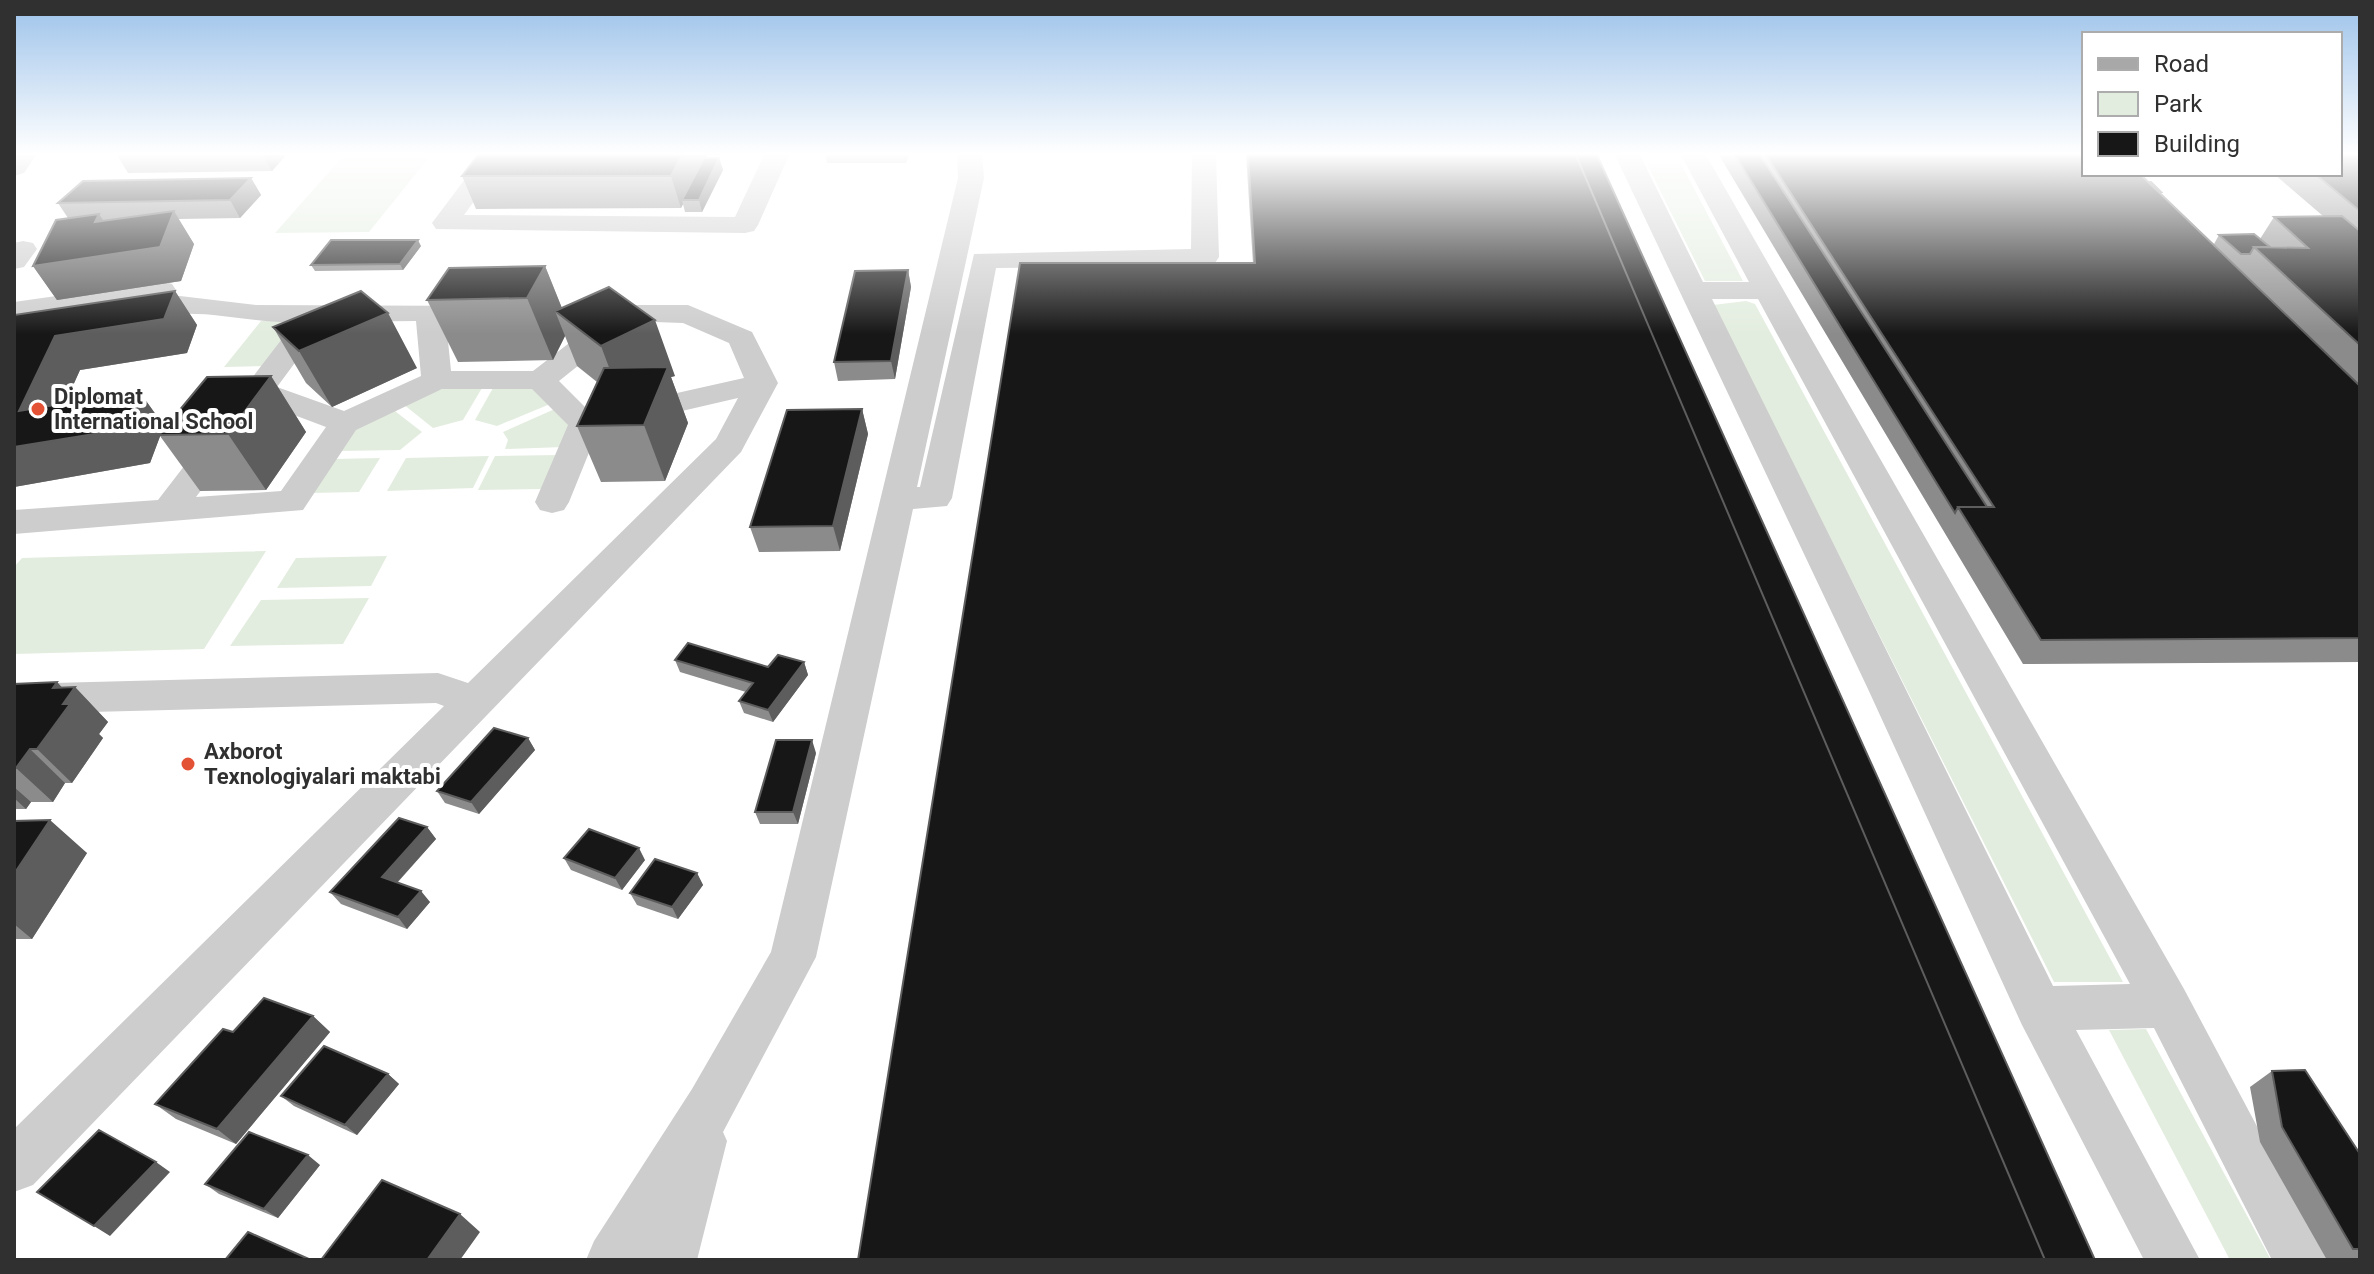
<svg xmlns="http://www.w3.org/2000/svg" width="2374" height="1274" font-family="Roboto,sans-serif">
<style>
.green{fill:#e3eddf}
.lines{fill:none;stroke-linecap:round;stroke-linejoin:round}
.minor{fill:#cdcdcd;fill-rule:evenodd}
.major{fill:#a8a8a8;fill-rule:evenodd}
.wall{fill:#8b8b8b}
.shaded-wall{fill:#5d5d5d}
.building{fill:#171717;stroke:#5d5d5d;stroke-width:2}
.poi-dot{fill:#e45236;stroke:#fff;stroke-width:3}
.labels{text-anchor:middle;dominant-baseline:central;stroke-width:8;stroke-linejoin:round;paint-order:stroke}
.poi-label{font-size:22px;font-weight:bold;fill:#303030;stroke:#fff;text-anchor:start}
</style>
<rect width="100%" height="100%" fill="#fff"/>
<path class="green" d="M344,155H431L369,232L275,233Z
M1647,164H1681L1743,281H1705Z
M1746,301L1755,304L2123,982H2054L1713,305Z
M305,320L270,366L224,367L261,321Z
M482,388L463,420L433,428L403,404L442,389Z
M493,388H532L555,402L497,426L475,420Z
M391,408L422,432L400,450L339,451L352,429Z
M557,408L572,420L564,447L505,449L508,440L503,432Z
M559,455L543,489L478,490L495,456Z
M489,456L473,488L387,491L406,458Z
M380,458L359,492L311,493L334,459Z
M266,551L204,649L14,654V567L22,558Z
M387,556L371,586L277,588L296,558Z
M369,598L343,644L230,646L261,600Z
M2146,1029L2271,1260H2230L2109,1030Z"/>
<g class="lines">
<path class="minor" d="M483,155H508L464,215L735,217L764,155H789L758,225L754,231L745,233L436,229L432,223Z
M957,155H982L984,178L917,487H920L974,254L1191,249L1192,155H1216L1219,257L1215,263L1205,265L996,268L952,498L947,506L913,509L816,957L723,1132L727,1141L697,1260H586L594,1241L692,1089L771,952L958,178Z
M1615,155H1640L1703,282H1749L1681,155H1706L2184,989L2328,1260H2272L2154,1028L2076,1030L2200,1260H2144L2022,1025L1868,689ZM1712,299H1758L2130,984L2053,986Z
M23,241L33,243L37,249L24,267L14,269V243Z
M162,281L172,284L176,290L172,296L14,320V302Z
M180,296L256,305L493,306L498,312L493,318L446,321L451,371H533L599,320L582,317L577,311L582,305H688L752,332L778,383L741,452L33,1185L14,1192V1129L444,706L436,703L14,714V684L438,673L468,683L716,439L738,398L630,423L619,420L614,413L619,406L744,378L729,343L683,323L627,321L624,329L559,381L601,423L569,502L564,510L552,513L540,510L535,502L568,425L532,389H442L356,430L303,510L14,534V510L158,500L295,322C256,323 216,312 180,314C160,314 142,324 123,319L118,313L123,307ZM416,321L421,376L344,411L277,387L325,322ZM265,404L326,427L281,491L196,497Z"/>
<path class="major" d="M14,155H36L24,173L14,176Z"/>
</g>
<path class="wall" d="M117,155H286L272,171L128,173Z
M478,155H707L706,158H719L723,170L702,212H685L683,204L681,208L476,209L462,176Z
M826,155H909L906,163H827Z
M1246,155H1597L1253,263Z
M1719,155H2084L2149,182L2161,192L2160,193L2214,244L2219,235L2260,239L2274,217L2323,216L2274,174H2340L2360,155V662L2023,664Z
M251,178L261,195L240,218L178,219L194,244L181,281L57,300L33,266L68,218L58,203Z
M421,246L403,270L315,271L311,265Z
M545,266L562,308L675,376L671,377L688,423L665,481L601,482L577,426L597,382L577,366L565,336L553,360L458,362L427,300Z
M908,270L911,287L895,379L838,381L834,362Z
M175,291L197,325L187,353L80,370L65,403L139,391L164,426L161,432L271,376L306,432L266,490L200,491L160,436L150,463L14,487V315Z
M273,327L417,368L332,407L306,383Z
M862,409L868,434L840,551L759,552L750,527Z
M675,660L768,667L804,662L808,675L773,722L744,713L739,701L746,692L680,672Z
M57,682L62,688L75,687L108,722L99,734L103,738L72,783H65L53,802H31L26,809H14V684Z
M528,738L535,750L479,814L445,803L437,791Z
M816,753L798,824H760L755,812Z
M14,821L87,853L32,939H14Z
M427,827L436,839L398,882L430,902L407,929L341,904L330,892Z
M564,858L645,860L622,890L571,870Z
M697,873L703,885L678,919L637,905L630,893Z
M313,1016L330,1032L236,1144L176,1119L155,1104L233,1032Z
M2272,1071L2360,1154V1260H2327L2260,1142L2250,1087Z
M388,1074L399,1084L357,1135L294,1106L281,1096Z
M320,1165L278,1218L219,1194L205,1184Z"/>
<path class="shaded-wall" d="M263,155H286L272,171Z
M682,155H707L685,200H682L683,204L681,208L671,176Z
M719,158L723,170L702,212L699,200Z
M251,178L261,195L240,218L230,200Z
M174,211L194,244L181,281L57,300L33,266L95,222L99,214L121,247Z
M418,240L421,246L403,270L400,264Z
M545,266L567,321L555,311L565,336L553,360L527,298Z
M908,270L911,287L895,379L891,361Z
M175,291L197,325L187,353L80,370L48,441L139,391L164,426L150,463L14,487V447L19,411L55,336Z
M388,313L417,368L332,407L299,351Z
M655,320L675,376L671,377L688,423L665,481L644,425L622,402L601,346Z
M271,376L306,432L266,490L228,434Z
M862,409L868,434L840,551L833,526Z
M804,662L808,675L773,722L768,710Z
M57,682L69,695L75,687L108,722L99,734L103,738L72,783L37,749L53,688Z
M528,738L535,750L479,814L471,802Z
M812,740L816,753L798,824L793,812Z
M30,749L65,783L53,802L16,768Z
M14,787L31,802L26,809L14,798Z
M50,820L87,853L32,939L14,924V874Z
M427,827L436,839L392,888L382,877Z
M639,848L645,860L622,890L615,878Z
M697,873L703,885L678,919L672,907Z
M421,891L430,902L407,929L398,917Z
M313,1016L330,1032L236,1144L217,1129Z
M388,1074L399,1084L357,1135L345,1125Z
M308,1155L320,1165L278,1218L264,1209Z
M156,1162L170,1172L110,1236L94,1226Z
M460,1214L480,1232L460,1260H427Z"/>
<path class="building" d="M478,155H682L671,176H462Z
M1248,155H1576L2045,1260H858L1020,263H1255Z
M1576,155H1597L2095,1260H2045Z
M1735,155H1760L1987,507H1958L1955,513Z
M1766,155H2084V174H2140L2360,386V638L2041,640L1958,507H1994Z
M2340,155H2360V211L2315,174H2340Z
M704,158H719L699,200H682Z
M251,178L230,200L58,203L83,181Z
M2149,182H2151L2161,192H2159Z
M174,211L160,247L33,266L56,220L99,214L95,222Z
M2342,216L2360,231V345L2254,247L2308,248L2274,217Z
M2254,234L2270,247H2254L2250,254H2241L2219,235Z
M331,240H418L400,264L311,265Z
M545,266L527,298L427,300L449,268Z
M908,270L891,361L834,362L855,271Z
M609,287L655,320L601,346L555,311Z
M175,291L164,319L55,336L19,411L139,391L125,429L14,447V315Z
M361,291L388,313L299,351L273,327Z
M668,367L644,425L577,426L604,368Z
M271,376L228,434L159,435L207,377Z
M862,409L833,526L750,527L787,410Z
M688,643L768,667L778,655L804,662L768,710L739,701L753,683L675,660Z
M57,682L53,688L75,687L63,704H70L37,749H30L16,768H14V684Z
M494,728L528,738L471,802L437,791Z
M776,740H812L793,812H755Z
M399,818L427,827L382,877L421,891L398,917L330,892Z
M50,820L14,874V821Z
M589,829L639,848L615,878L564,858Z
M655,859L697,873L672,907L630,893Z
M264,998L313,1016L217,1129L155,1104L223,1029L233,1032Z
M324,1046L388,1074L345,1125L281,1096Z
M2305,1070L2360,1154V1249H2353L2282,1127L2272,1071Z
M99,1130L156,1162L94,1226L37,1192Z
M249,1132L308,1155L264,1209L205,1184Z
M382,1180L460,1214L427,1260H321Z
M248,1232L311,1260H225Z"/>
<linearGradient id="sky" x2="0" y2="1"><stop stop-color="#9cc2ea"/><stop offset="0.46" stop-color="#fff"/><stop offset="1" stop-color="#fff" stop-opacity="0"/></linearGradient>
<rect width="2374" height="334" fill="url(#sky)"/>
<g class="poi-dot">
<circle cx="38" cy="409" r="8"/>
<circle cx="188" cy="764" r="8"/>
</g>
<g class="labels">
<g class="poi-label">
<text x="54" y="396">Diplomat<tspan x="54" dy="25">International School</tspan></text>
<text x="204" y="751">Axborot<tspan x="204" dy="25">Texnologiyalari maktabi</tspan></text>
</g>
</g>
<rect width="2374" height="1274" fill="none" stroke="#303030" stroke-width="32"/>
<rect x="2082" y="32" width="260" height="144" fill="#ffffff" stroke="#acacac" stroke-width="2"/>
<rect x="2098" y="58" width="40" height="12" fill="#a8a8a8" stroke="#acacac" stroke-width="2"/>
<text x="2154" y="72" font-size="24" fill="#303030">Road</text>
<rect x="2098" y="92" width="40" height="24" fill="#e3eddf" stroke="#acacac" stroke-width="2"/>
<text x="2154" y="112" font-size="24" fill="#303030">Park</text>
<rect x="2098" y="132" width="40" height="24" fill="#171717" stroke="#acacac" stroke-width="2"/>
<text x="2154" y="152" font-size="24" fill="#303030">Building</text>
</svg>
